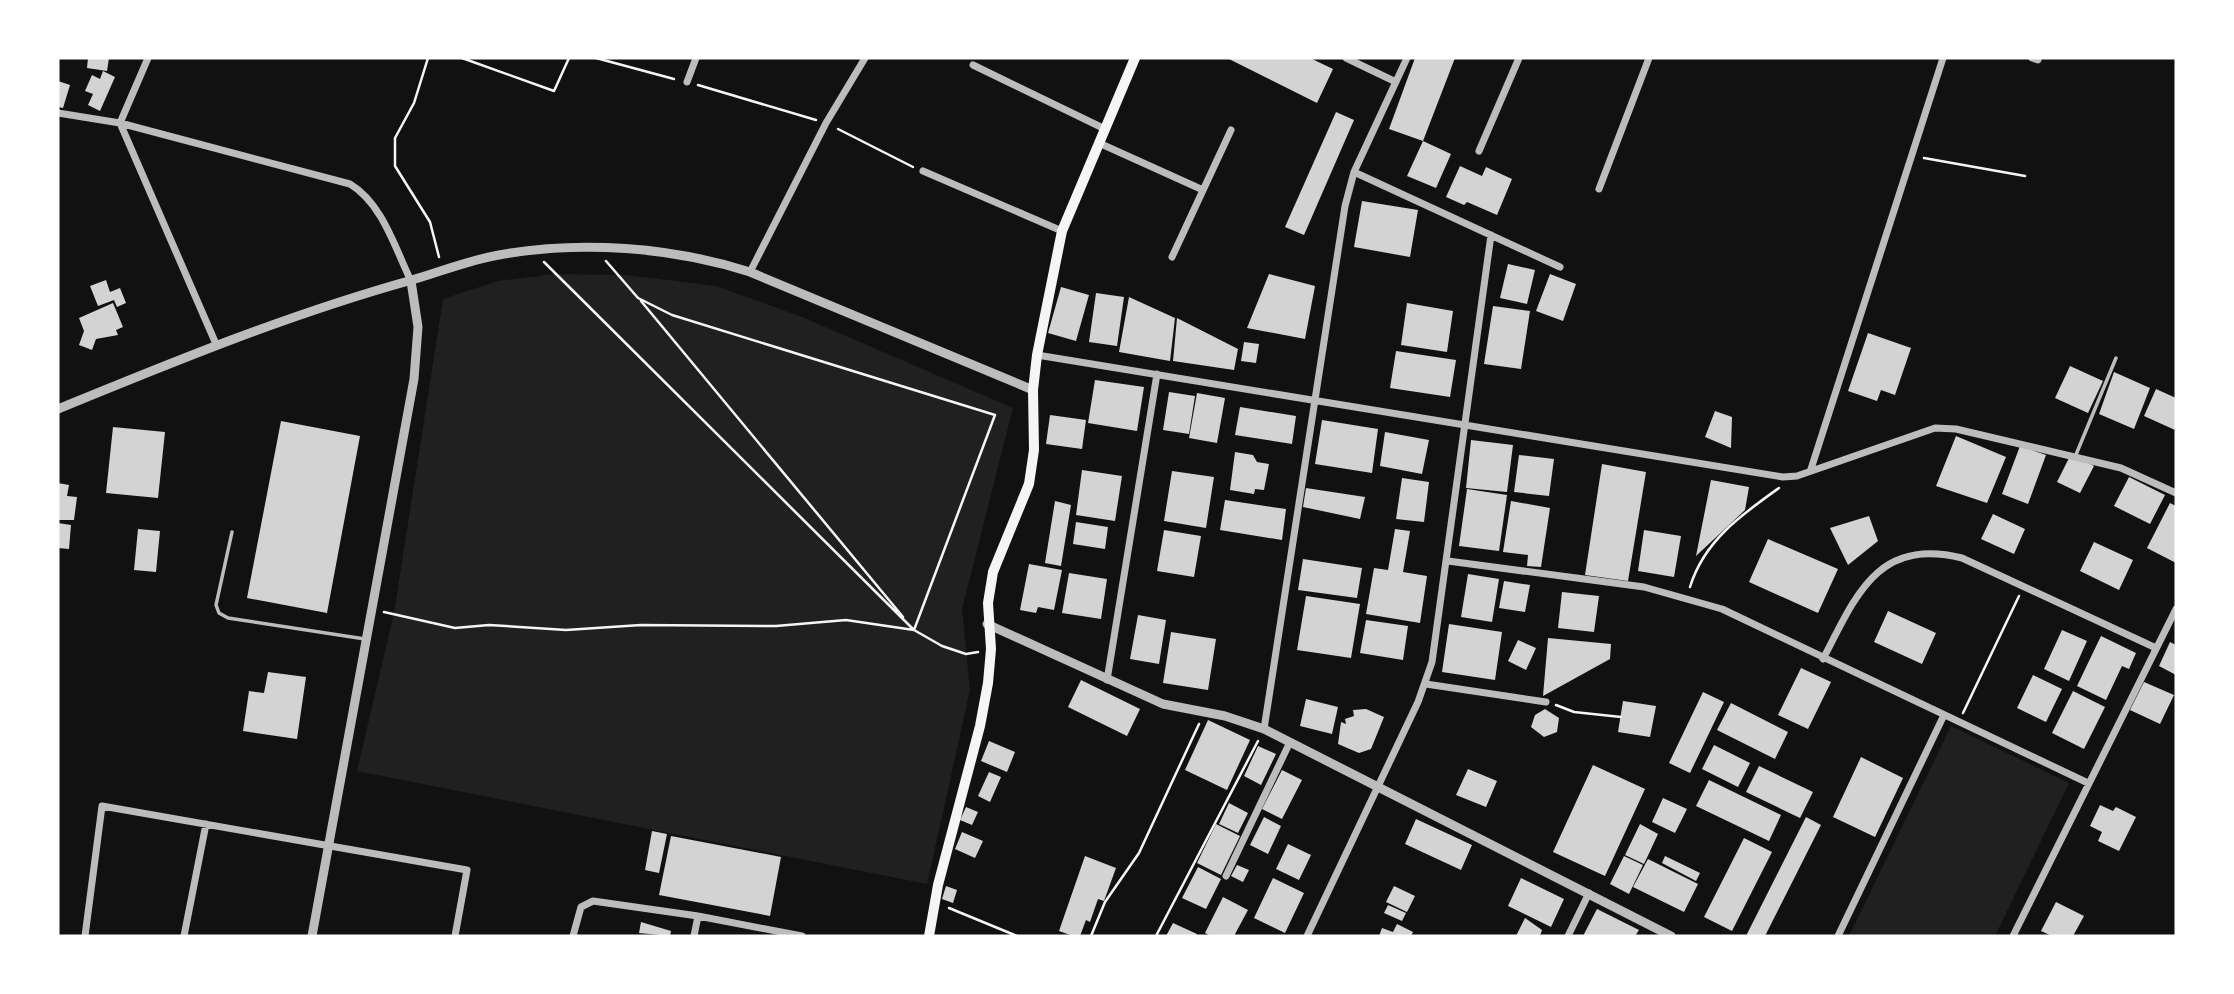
<svg xmlns="http://www.w3.org/2000/svg" width="2234" height="994" font-family="Arial,sans-serif">
<style>
.green{fill:#202020}
.building{fill:#d3d3d3}
.lines{fill:none;stroke-linecap:round;stroke-linejoin:round}
.path{stroke:#f5f5f5;stroke-width:2.5}
.service{stroke:#bcbcbc;stroke-width:3.5}
.minor{stroke:#bcbcbc;stroke-width:7}
.tertiary{stroke:#bcbcbc;stroke-width:9}
.secondary{stroke:#f5f5f5;stroke-width:10}
</style>
<rect width="100%" height="100%" fill="#111"/>
<path class="green" d="M555,274L626,275L716,286L802,317L1013,408L962,609L970,690L927,884L357,771L394,613L443,299L498,281Z
M1951,726L2069,783L1995,936H1849Z"/>
<path class="building" d="M88,58H109L107,71L87,68Z
M1227,58H1310L1333,69L1317,103Z
M1415,58H1455L1423,141L1389,129Z
M103,71L115,77L100,111L88,105L93,94L85,91L92,75L100,79Z
M58,81L70,85L63,108L58,107Z
M1336,112L1354,120L1304,235L1285,227Z
M1423,141L1451,154L1436,188L1407,176Z
M1460,166L1482,176L1486,167L1512,179L1497,215L1467,202L1464,205L1446,197Z
M1362,201L1418,210L1410,257L1354,247Z
M1508,264L1535,270L1527,304L1500,298Z
M1269,274L1315,286L1305,339L1247,328Z
M1550,274L1576,284L1563,321L1536,311Z
M106,280L110,292L120,288L126,303L117,307L114,300L98,306L90,286Z
M1061,287L1089,295L1076,341L1048,333Z
M1096,293L1124,297L1117,346L1089,342Z
M1129,297L1175,318L1170,361L1119,352Z
M113,303L123,327L116,330L118,335L96,339L92,350L79,345L84,331L79,318Z
M1407,303L1453,311L1447,352L1401,345Z
M1493,306L1530,311L1521,369L1484,364Z
M1177,318L1238,349L1234,370L1173,361Z
M1868,333L1911,348L1895,395L1881,390L1877,401L1848,391Z
M1244,342L1259,344L1256,363L1241,361Z
M1396,351L1456,360L1450,397L1390,388Z
M2070,366L2103,381L2088,413L2055,398Z
M2114,372L2150,388L2134,429L2099,414Z
M1095,380L1144,387L1137,431L1088,423Z
M2156,389L2176,398L2175,430L2144,416Z
M1169,392L1195,396L1189,434L1163,430Z
M1197,393L1225,398L1217,443L1189,438Z
M1240,407L1296,416L1292,444L1235,435Z
M1715,411L1732,417L1731,448L1705,437Z
M1050,415L1086,420L1082,449L1046,444Z
M1322,420L1378,429L1372,473L1315,464Z
M281,421L360,436L327,613L247,598Z
M113,427L165,432L158,498L106,493Z
M1385,432L1429,440L1422,474L1380,466Z
M1956,436L2006,457L1987,503L1936,486Z
M1471,440L1513,445L1507,492L1466,488Z
M2020,446L2046,455L2028,504L2002,494Z
M1235,452L1253,455L1257,462L1269,464L1264,490L1255,489L1254,494L1230,490Z
M2071,454L2094,466L2080,493L2057,482Z
M1519,455L1554,459L1549,496L1514,492Z
M1602,464L1646,472L1628,581L1585,575Z
M1082,470L1122,476L1115,521L1076,515Z
M1172,471L1214,477L1206,528L1164,521Z
M2129,477L2165,495L2150,524L2114,506Z
M1402,478L1429,482L1424,522L1396,519Z
M1711,480L1749,487L1745,510L1696,556Z
M58,483L69,485L67,496L77,497L74,520H58Z
M1306,488L1365,497L1360,519L1303,507Z
M1467,489L1507,495L1499,551L1459,546Z
M1225,500L1286,509L1282,540L1220,530Z
M1055,501L1071,505L1061,566L1045,563Z
M1511,501L1550,508L1541,567L1527,566L1528,555L1503,552Z
M2170,503L2176,506V563L2147,548Z
M1993,514L2025,529L2014,554L1981,539Z
M1869,516L1878,541L1848,565L1830,528Z
M1076,522L1108,527L1105,549L1073,544Z
M58,523L71,525L69,549L58,548Z
M138,529L160,531L156,572L134,570Z
M1395,529L1410,531L1403,572L1427,576L1420,623L1366,614L1374,568L1388,570Z
M1164,530L1201,536L1194,577L1157,571Z
M1644,530L1681,536L1674,577L1638,571Z
M1768,539L1838,569L1818,613L1749,582Z
M2094,542L2133,560L2119,590L2080,571Z
M1303,559L1362,568L1357,598L1298,590Z
M1029,564L1062,570L1054,610L1038,607L1036,613L1020,610Z
M1069,573L1107,579L1101,619L1062,613Z
M1468,574L1499,579L1492,622L1461,617Z
M1504,581L1530,585L1525,612L1499,608Z
M1562,592L1599,596L1594,632L1558,628Z
M1306,596L1360,604L1351,658L1297,650Z
M1888,611L1936,633L1922,664L1874,642Z
M1138,615L1166,620L1159,664L1130,659Z
M1366,620L1408,626L1403,660L1360,653Z
M1449,624L1502,632L1495,680L1442,672Z
M2062,630L2087,641L2069,681L2044,669Z
M1171,632L1216,639L1208,690L1163,683Z
M2101,636L2136,653L2129,669L2122,666L2106,700L2077,686Z
M1548,638L1611,644L1610,659L1543,696Z
M1518,640L1536,648L1526,670L1508,661Z
M2170,642L2176,645V675L2159,666Z
M1801,668L1831,682L1808,729L1778,715Z
M268,672L306,677L297,739L243,731L249,691L264,693Z
M2033,675L2062,689L2046,722L2017,708Z
M1081,680L1140,709L1127,736L1068,707Z
M2144,682L2174,695L2160,724L2130,710Z
M2073,691L2105,707L2084,749L2052,733Z
M1703,692L1724,702L1690,773L1669,763Z
M1306,699L1338,707L1332,734L1300,726Z
M1623,701L1656,706L1650,737L1618,732Z
M1731,703L1788,732L1775,759L1717,730Z
M1366,709L1384,717L1371,749L1359,753L1338,744L1341,722L1346,724L1345,719L1354,716L1353,710Z
M1545,709L1559,718L1557,732L1544,737L1531,727L1535,715Z
M1208,720L1250,740L1227,790L1185,770Z
M989,741L1015,752L1007,772L981,761Z
M1714,745L1750,763L1738,787L1702,769Z
M1258,746L1276,754L1261,785L1244,776Z
M1861,757L1903,778L1875,837L1833,817Z
M1593,765L1645,789L1605,876L1553,852Z
M1759,766L1813,792L1800,818L1746,792Z
M1468,769L1497,781L1486,807L1456,795Z
M1282,770L1302,780L1282,819L1262,809Z
M989,772L1001,777L990,802L978,796Z
M1709,780L1781,815L1769,841L1696,806Z
M1663,798L1687,809L1675,833L1652,822Z
M1229,803L1248,813L1238,833L1219,824Z
M2100,805L2113,811L2116,807L2136,817L2119,851L2098,841L2102,832L2090,826Z
M966,807L978,812L972,825L960,820Z
M1264,817L1281,826L1268,854L1250,845Z
M1806,817L1821,825L1765,936H1746Z
M1416,819L1472,845L1461,870L1405,844Z
M1216,824L1240,836L1221,875L1197,863Z
M1640,824L1658,834L1644,864L1625,855Z
M652,831L667,834L659,873L645,870Z
M962,832L983,841L975,858L955,849Z
M671,836L781,857L770,916L659,895Z
M1744,838L1772,852L1732,931L1704,917Z
M1288,844L1311,855L1299,880L1276,869Z
M1085,856L1116,868L1104,901L1098,899L1090,922L1086,920L1080,936H1073L1059,931Z
M1624,856L1643,865L1629,894L1610,884Z
M1665,856L1700,873L1696,881L1662,863Z
M1648,859L1698,884L1684,912L1633,887Z
M1237,865L1249,870L1243,882L1231,876Z
M1198,867L1221,879L1206,909L1182,898Z
M1273,878L1304,893L1285,933L1254,918Z
M1521,878L1564,899L1551,927L1508,906Z
M946,886L957,890L953,903L942,899Z
M1394,886L1415,896L1407,912L1386,902Z
M1223,897L1248,910L1234,936H1211L1205,933Z
M2056,902L2084,916L2073,936H2052L2041,931Z
M1388,905L1406,913L1402,921L1384,913Z
M1597,909L1639,930L1635,936H1583Z
M1525,918L1542,930L1540,936H1516Z
M641,922L671,931L670,936L639,933Z
M1173,923L1197,934L1196,936H1166Z
M1397,924L1413,932L1411,936H1379L1382,928L1393,932Z"/>
<g class="lines">
<path class="path" d="M428,58L414,103L395,138V166L430,222L439,257
M462,58L554,91L569,58
M596,58L674,79
M698,85L816,120
M838,129L913,167
M1924,158L2025,176
M606,261L638,298L672,315L995,415L914,630
M544,262L914,630
M641,301L903,617
M1690,587C1704,541 1741,515 1779,488
M384,612L455,628L489,625L566,630L641,625L776,626L846,620L914,630L942,646L966,654L978,652
M1556,705L1574,712L1621,717
M1963,713L2019,596
M949,908L1017,936
M1091,936L1105,902L1139,853L1199,724
M1156,936L1258,741"/>
<path class="service" d="M2075,457L2116,358
M232,532L216,605L219,613L228,618L365,639"/>
<path class="minor" d="M148,58L120,123L216,344
M1346,58L1396,82
M2032,58L2038,60
M973,65L1105,129
M687,82L696,58
M58,113L120,123L350,184C382,203 395,248 411,281
M1099,143L1203,190
M1479,151L1519,58
M923,171L1062,231
M1354,172L1560,267
M1599,189L1649,58
M1172,257L1231,130
M750,272L826,123L865,58
M1037,355L1783,477L1797,476L1935,428L1956,429L2121,468L2176,493
M1811,469L1943,58
M1448,561L1644,587L1722,609L2088,783
M1823,659C1856,596 1877,537 1962,558L2156,648
M1107,680L1157,374
M1426,684L1546,702
M1264,729L1345,206L1354,172L1407,58
M1226,876L1290,742
M85,936L102,806L467,870L455,936
M184,936L206,824
M573,936L581,907L593,901L698,916L802,936
M694,936L698,916
M1307,936L1418,702L1432,662L1491,235
M1568,936L1589,893
M1838,936L1944,715
M2013,936L2176,609"/>
<path class="tertiary" d="M58,409C175,361 290,314 412,280C440,272 469,260 499,255C580,240 672,247 750,272L1033,390
M987,624L1163,704L1225,716L1264,729L1671,936
M312,936L414,379L418,327L411,281"/>
<path class="secondary" d="M929,936L938,885L980,726L988,683L991,649L988,603L993,572L1029,484L1034,450L1033,390L1037,355L1062,231L1135,58"/>
</g>
<rect width="2234" height="994" fill="none" stroke="#ffffff" stroke-width="119"/>
</svg>
